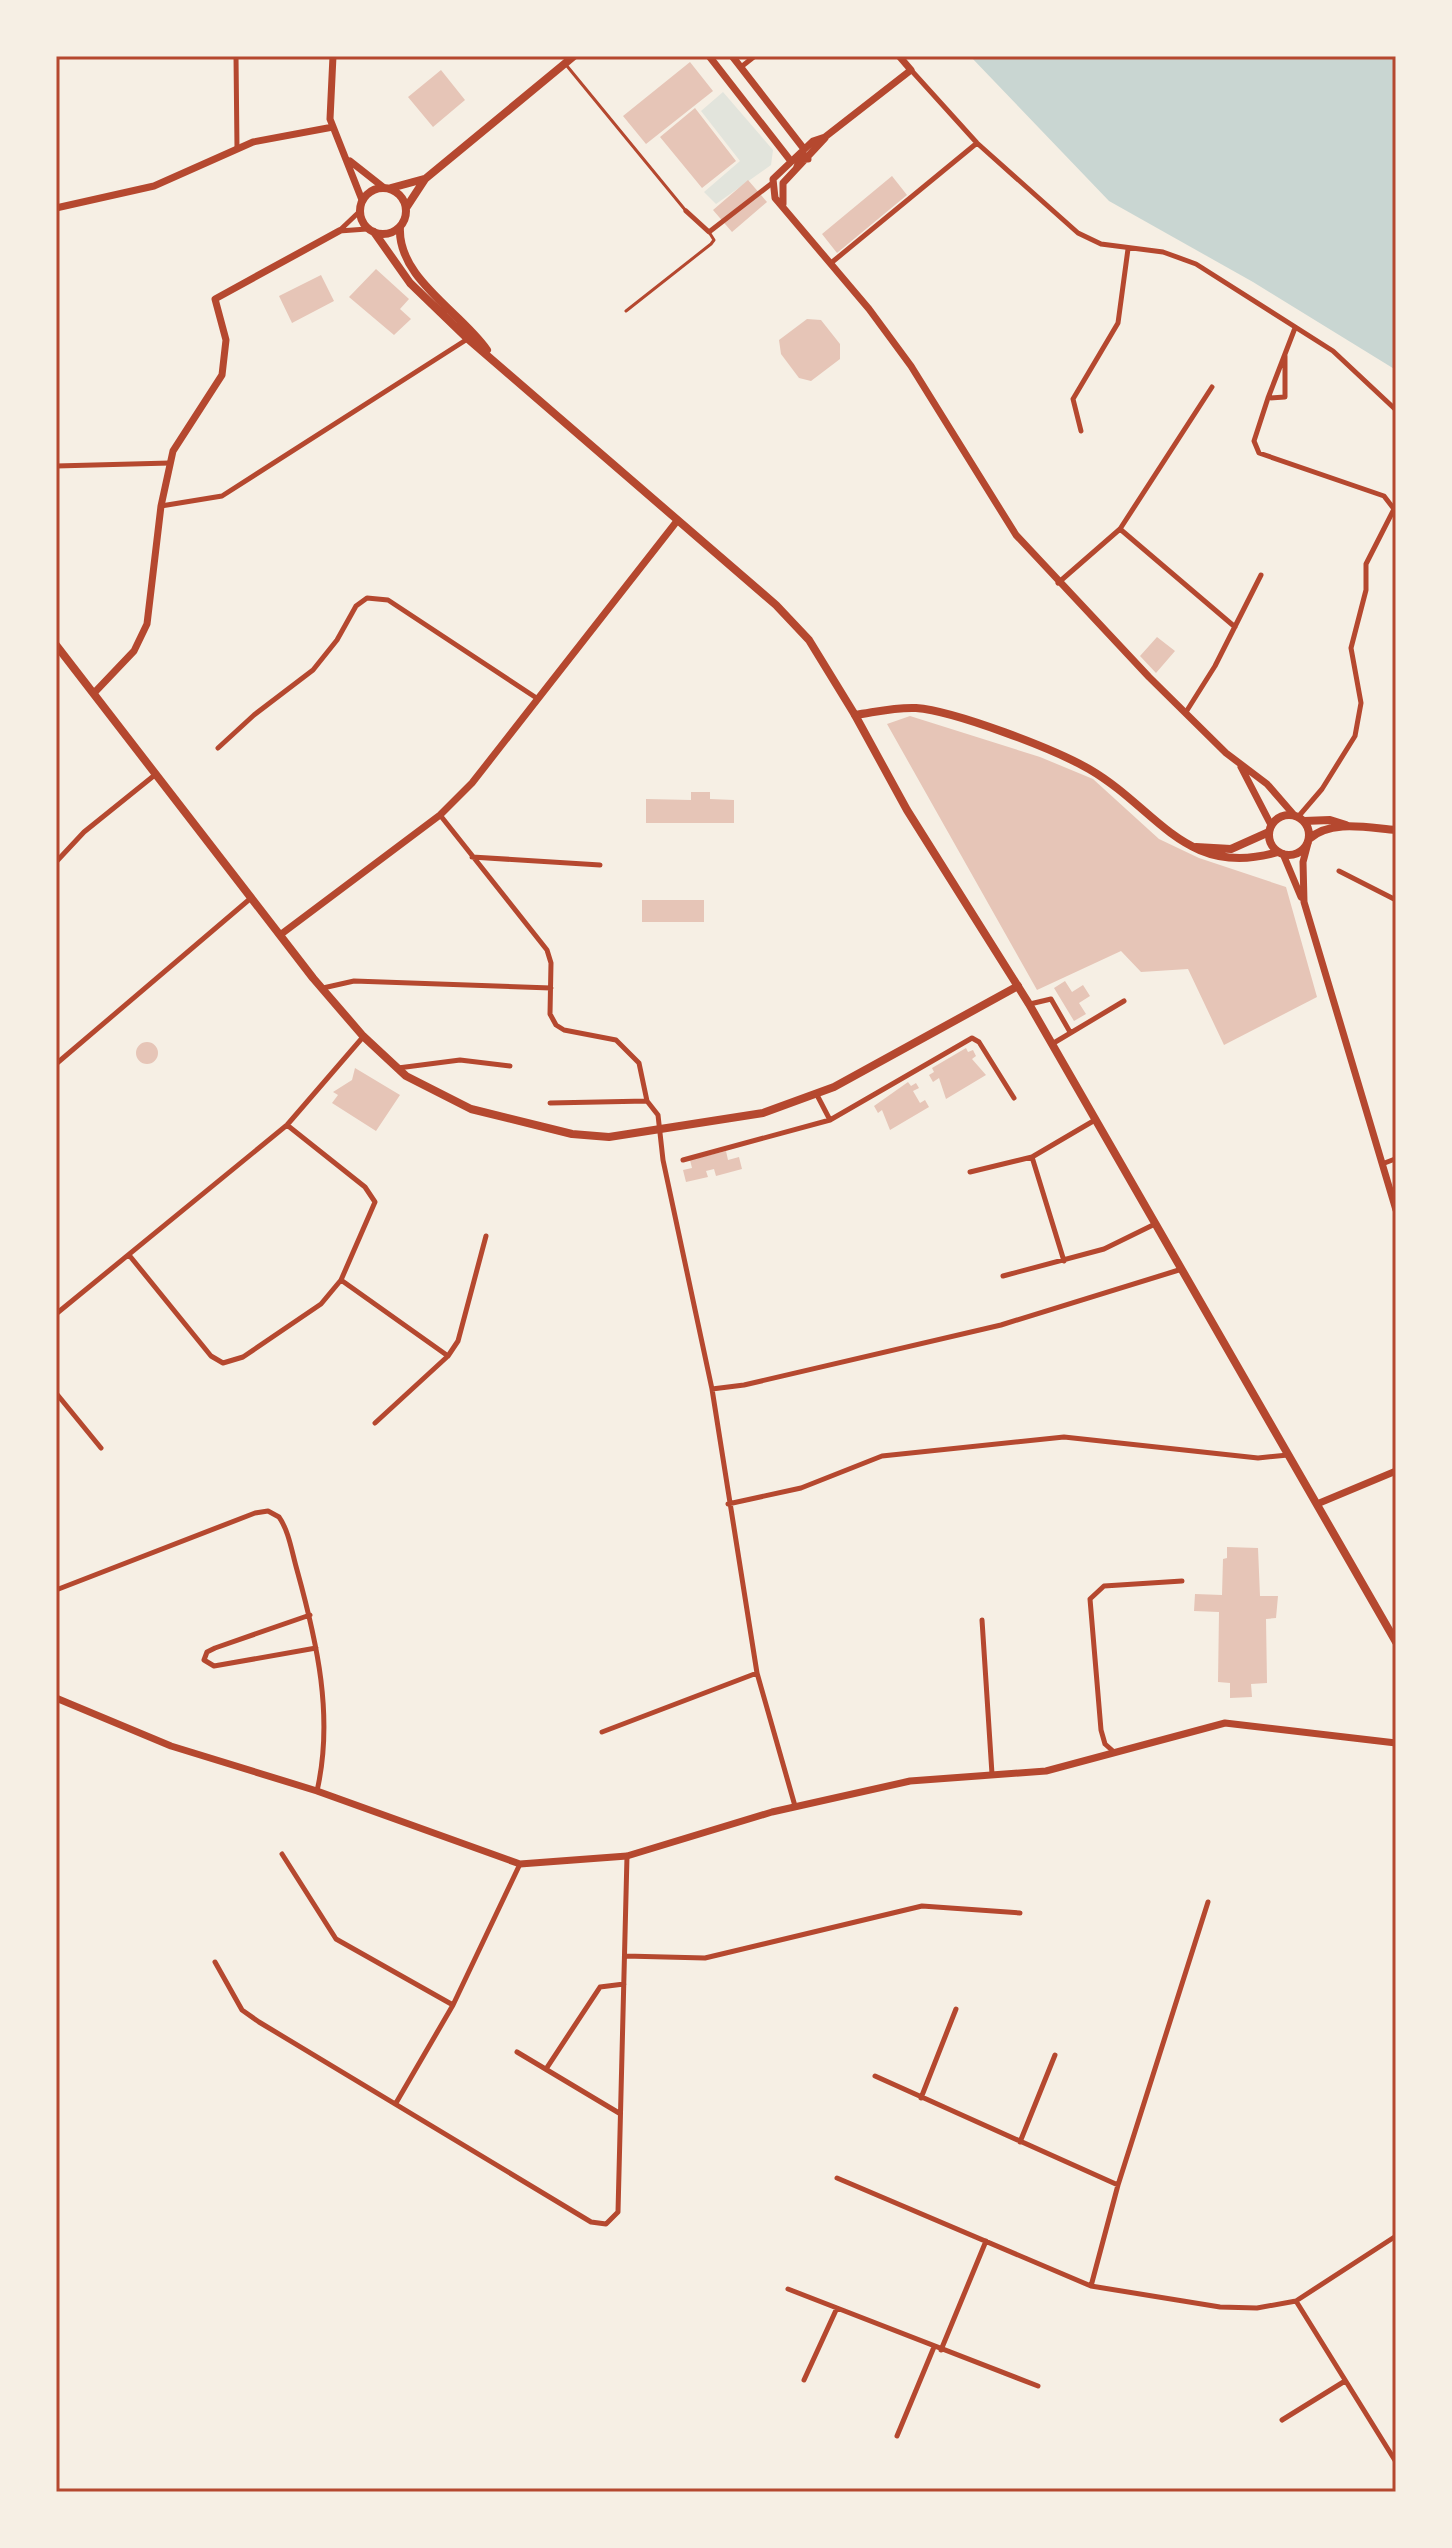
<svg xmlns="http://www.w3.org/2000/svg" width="1452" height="2548" font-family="'Roboto Condensed',sans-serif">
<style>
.green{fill:#e2e4dc}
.water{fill:#c9d6d2}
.building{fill:#e6c5b7}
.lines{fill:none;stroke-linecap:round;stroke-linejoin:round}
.service{stroke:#b5482f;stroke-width:3}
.minor{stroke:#b5482f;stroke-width:5}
.tertiary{stroke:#b5482f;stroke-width:7}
.secondary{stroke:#b5482f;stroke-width:8}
.primary{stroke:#b5482f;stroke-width:8}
.neatline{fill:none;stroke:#b5482f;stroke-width:3}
</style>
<rect width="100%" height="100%" fill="#f6efe4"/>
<path class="green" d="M723,92L773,150L771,165L716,204L704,192L740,161L701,111Z"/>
<path class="water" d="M970,56H1396V370L1253,282L1109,201Z"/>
<path class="building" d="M690,62L713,91L646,144L623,116Z
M441,70L465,100L433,127L408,97Z
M695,108L736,161L702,188L660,137Z
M892,176L907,195L837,253L822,234Z
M748,180L767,202L732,232L713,210Z
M376,269L409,299L400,309L411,319L394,335L349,297Z
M321,275L334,301L292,323L279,296Z
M807,319L821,320L840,344V359L811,381L799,378L781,354L779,340Z
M1157,637L1175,651L1156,673L1140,656Z
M910,716L1040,757L1093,779L1159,839L1199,858L1286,887L1317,997L1224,1045L1188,969L1141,972L1121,951L1037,990L887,724Z
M691,792H710V799L734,800V823H646V799L691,800Z
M642,900H704V922H642Z
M1065,981L1072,992L1083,985L1090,996L1079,1003L1086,1014L1074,1021L1054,988Z
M136 1053a11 11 0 1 1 22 0a11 11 0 1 1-22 0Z
M966,1048L968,1052L973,1050L976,1056L972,1059L986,1075L946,1099L939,1078L933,1082L929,1075L934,1072L932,1068Z
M355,1068L400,1095L376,1131L332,1103L338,1095L333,1092L352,1080Z
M908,1082L911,1086L916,1083L919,1088L913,1091L920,1103L925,1100L929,1107L890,1130L882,1110L878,1113L874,1106Z
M726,1151L728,1160L739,1157L742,1169L716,1176L714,1169L706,1171L708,1177L686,1182L683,1170L692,1168L690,1160Z
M1227,1547L1258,1548L1260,1596H1278L1276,1618L1266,1619L1267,1683L1251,1684L1252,1697L1230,1698V1683L1218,1682L1219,1612L1194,1611L1195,1594L1222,1595L1223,1559L1227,1558Z"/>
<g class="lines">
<path class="service" d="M567,66L686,211
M626,311L711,244L714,240L709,232"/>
<path class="minor" d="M236,56L237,149
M741,67L755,56
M911,70L977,143L1078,233L1101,244L1163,252L1196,264L1333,351L1396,410
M686,211L709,232L771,184
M339,231L367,229
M339,231L359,212
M831,263L977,143
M1285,356V397L1268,398L1295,328
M1268,398L1254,441L1259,453L1384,496L1394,509L1366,564V590L1351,648L1361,703L1355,736L1322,789L1298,817
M1081,431L1073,399L1118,323L1128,249
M56,466L170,463
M161,506L222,496L469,338
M1120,529L1235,627
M1058,583L1120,529L1212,387
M1186,712L1215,666L1261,575
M218,748L254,715L313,670L337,640L356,606L367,598L388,600L538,699
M440,815L547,950L551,963L550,1014L556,1025L564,1030L616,1040L639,1063L647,1101L658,1115L663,1160L712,1389L757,1673L795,1806
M472,857L600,865
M56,862L84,832L156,774
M1339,871L1396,900
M323,988L354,981L551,988
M1030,1004L1051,999L1070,1032
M1052,1044L1124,1001
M56,1064L251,898
M398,1068L460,1060L510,1066
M817,1095L830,1120
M550,1103L647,1101
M1032,1157L1064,1261
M683,1160L830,1120L972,1038L979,1042L1014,1098
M1382,1164L1395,1159
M970,1172L1032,1157L1095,1120
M129,1255L211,1356L223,1363L243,1357L321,1304L341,1280L375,1202L365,1187L287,1125
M1003,1276L1104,1249L1155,1224
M341,1280L448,1356
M56,1314L287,1125L363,1037
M712,1389L744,1385L1001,1325L1182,1269
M56,1393L101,1448
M375,1423L448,1356L458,1341L486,1236
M728,1504L801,1488L882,1456L1064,1437L1258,1458L1288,1455
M56,1590L255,1513L268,1511L279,1517C289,1531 292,1553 297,1570C317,1642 334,1717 317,1791
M310,1615L215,1648L207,1652L204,1660L214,1666L316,1648
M982,1620L992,1774
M602,1732L757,1673
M1114,1752L1105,1744L1101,1730L1090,1599L1104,1586L1182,1581
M282,1854L336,1939L453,2005
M625,1956L705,1958L922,1906L1020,1913
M215,1962L242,2010L259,2022L591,2222L606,2224L618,2212L627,1856
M517,2052L619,2113
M546,2069L600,1987L624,1984
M875,2076L1118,2185
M921,2098L956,2009
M396,2103L453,2005L520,1864
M1020,2142L1055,2055
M837,2178L1091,2286L1220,2307L1257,2308L1296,2301L1396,2236
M1091,2286L1118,2185L1208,1902
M788,2289L1038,2386
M1296,2301L1396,2462
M941,2350L986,2241
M804,2380L837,2308
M1282,2420L1345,2381
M897,2436L934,2347"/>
<path class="tertiary" d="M333,56L330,119L362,200
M709,56L790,160L808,159
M732,56L804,149L796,169
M899,56L911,70L825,137L813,141L773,179L775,198L869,309L911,366L1016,535L1149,677L1226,753L1267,784L1294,815
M350,161L383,187
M783,204V183L825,138
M56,208L154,186L253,142L333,127
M95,692L134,651L147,624L161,506L173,451L222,375L226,340L215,299L339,231
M1241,767L1271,825
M1308,843L1303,862L1304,902L1396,1210
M1283,854L1301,897
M280,935L440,815L472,783L677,521
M1317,1504L1396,1471
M56,1698L171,1746L317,1791L520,1864L627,1856L772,1812L910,1781L1046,1771L1225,1723L1396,1743"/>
<path class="secondary" d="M360 211a23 23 0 1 1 46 0a23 23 0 1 1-46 0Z
M391,188L424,179
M406,208L425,179L574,56
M400,227C397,278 461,312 487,350
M374,232L410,283L468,339L776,605L809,640L855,715C876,712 895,707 916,708C955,711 1054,749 1089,769C1158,809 1185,879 1278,852
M56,645L313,978L363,1036L406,1076L471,1109L572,1134L609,1137L763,1113L834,1087L1018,986
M1269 835a20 20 0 1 1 40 0a20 20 0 1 1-40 0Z
M1304,821L1330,820L1346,825
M1309,839C1331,819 1369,828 1396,830
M1196,847L1231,849L1269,832"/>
<path class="primary" d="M855,715L907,810L1029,1004L1396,1642"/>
</g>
<rect width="1452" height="2548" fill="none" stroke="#f6efe4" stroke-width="116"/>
<rect x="58" y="58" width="1336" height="2432" class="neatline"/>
</svg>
